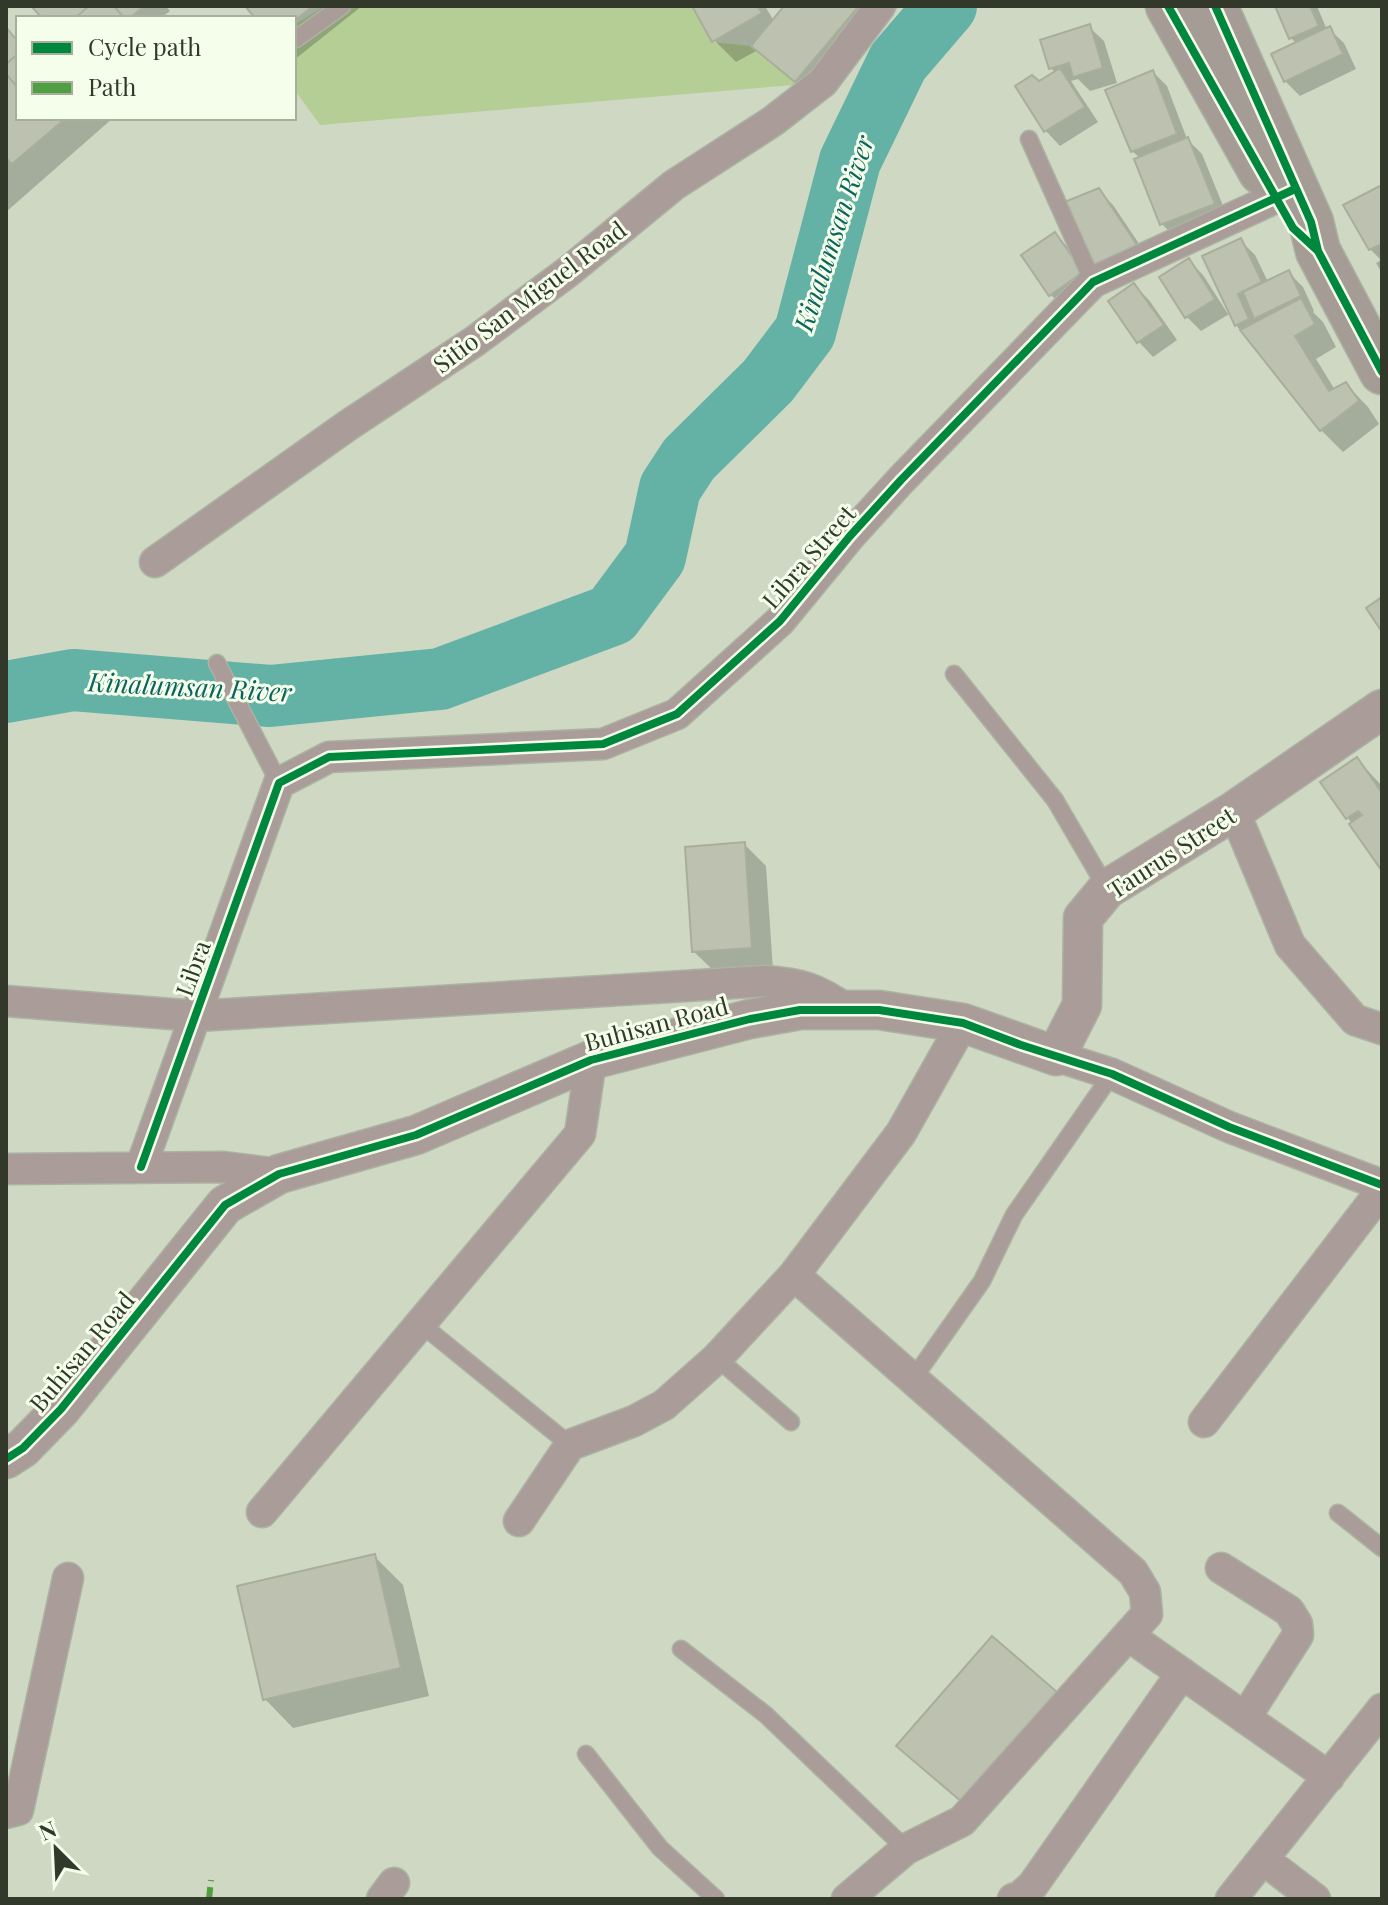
<svg xmlns="http://www.w3.org/2000/svg" width="1388" height="1905" font-family="'Playfair Display',serif">
<style>
.green{fill:#b5ce96}
.shadow{fill:#0003}
.lines{fill:none;stroke-linecap:round;stroke-linejoin:round}
.river{stroke:#64b1a6;stroke-width:62}
.building{fill:#bdc1b0;stroke:#a9ae9c;stroke-width:2}
.service-casing{stroke:#acb3a3;stroke-width:19}
.minor-casing{stroke:#acb3a3;stroke-width:33}
.tertiary-casing{stroke:#acb3a3;stroke-width:41}
.secondary-casing{stroke:#acb3a3;stroke-width:47}
.service{stroke:#a99c99;stroke-width:16}
.minor{stroke:#a99c99;stroke-width:30}
.tertiary{stroke:#a99c99;stroke-width:38}
.secondary{stroke:#a59c95;stroke-width:44}
.quiet{stroke:#509f41;stroke-width:6;stroke-dasharray:12 6;stroke-linecap:butt}
.cycleway-casing{stroke:#f4feea;stroke-width:13}
.cycleway{stroke:#00873e;stroke-width:8}
.labels{text-anchor:middle;dominant-baseline:central;stroke-width:6;stroke-linejoin:round;paint-order:stroke}
.street-label{font-size:24px;fill:#32392a;stroke:#f4feea}
.water-label{font-size:26px;font-style:italic;fill:#0a635e;stroke:#f4feea}
</style>
<rect width="100%" height="100%" fill="#ced8c3"/>
<path class="green" d="M325,6H692L712,42L751,46L795,82L793,85L320,125L294,89V25Z"/>
<path class="shadow" d="M34,6H166L170,11L161,18H44Z
M248,6H362L294,60V18H257Z
M694,6H765L774,21L787,6H899L818,103L758,50L736,62L714,40Z
M1277,6H1317L1327,30L1329,29L1344,43L1356,69L1300,96L1285,81L1297,44L1291,38Z
M1089,27L1104,41L1117,83L1090,91L1078,79L1071,81L1098,122L1060,146L1046,131L1017,87L1039,84L1056,73L1051,68Z
M6,28L18,43V118H113L6,212Z
M1153,72L1167,86L1187,139L1202,154L1228,218L1177,239L1162,224L1140,158L1132,151Z
M1382,187V273L1376,263L1381,260L1370,249Z
M1098,190L1113,205L1150,260L1111,283Z
M1055,235L1070,249L1096,288L1065,309L1051,295Z
M1240,240L1255,255L1268,282L1289,273L1303,287L1314,311L1313,312L1323,322L1336,347L1316,359L1335,390L1346,384L1368,407L1379,424L1343,452L1321,430L1236,325Z
M1189,261L1203,275L1228,314L1231,313L1201,331L1187,317Z
M1134,285L1149,300L1177,340L1153,357L1139,342L1111,301Z
M1357,759L1382,786V868L1348,818Z
M744,844L766,866L773,970L716,973L693,951Z
M374,1556L403,1585L429,1696L293,1728L265,1699Z"/>
<g class="lines">
<path class="river" d="M6,692L73,680L270,696L440,679L612,615L655,557L670,488L689,459L768,381L805,332L850,161L898,62L946,6"/>
</g>
<path class="building" d="M31,6H89L75,18H42Z
M89,6H114L124,18H75Z
M114,6H144L130,18H124Z
M245,6H313L294,21V18H255Z
M692,6H757L762,13L712,42Z
M784,6H859L795,82L751,46Z
M1275,6H1310L1319,26L1289,39Z
M1090,24L1103,68L1073,77L1069,63L1049,69L1040,40Z
M1330,26L1343,54L1284,82L1271,54Z
M6,27L18,42V54L6,64Z
M18,54V88L6,74V64Z
M1060,68L1085,107L1044,132L1015,86L1032,75L1039,81Z
M1153,70L1177,134L1131,152L1105,90Z
M6,74L18,88V118H66L12,164L6,158Z
M1188,137L1215,204L1160,225L1134,159Z
M1382,185V244L1369,250L1343,205Z
M1099,188L1137,245L1095,269L1062,203Z
M1055,232L1083,272L1049,296L1021,255Z
M1241,238L1262,282L1238,294L1249,319L1235,326L1202,256Z
M1189,258L1215,299L1185,318L1159,277Z
M1289,270L1301,296L1254,319L1243,292Z
M1134,283L1164,325L1137,343L1108,301Z
M1301,298L1315,324L1295,336L1329,391L1346,382L1359,401L1320,431L1240,330Z
M1382,597V632L1366,608Z
M1357,757L1382,793V871L1349,824L1362,815L1358,811L1346,819L1320,782Z
M745,842L752,948L692,952L685,847Z
M375,1554L401,1668L263,1700L237,1586Z
M992,1636L1057,1692L962,1802L896,1746Z"/>
<g class="lines">
<g class="service-casing">
<path id="service" d="M296,39L342,6
M1029,139L1093,282
M217,663L279,783
M954,674L1055,800L1107,889
M421,1324L570,1445
M717,1358L791,1422
M913,1379L982,1281L1014,1215L1112,1074
M1338,1513L1382,1548
M681,1649L766,1715L906,1849
M586,1754L660,1848L716,1899"/>
</g>
<g class="minor-casing">
<path id="minor" d="M155,562L347,426L475,341L569,271L674,185L773,121L823,82L880,6
M1234,811L1290,945L1355,1020L1382,1029
M6,1001L197,1016L766,981C802,984 816,988 846,1009
M1056,1056L1112,1074L1229,1127L1382,1185
M141,1167L279,783L329,757L603,744L677,714L780,621L850,536L901,480L1093,282L1295,189
M6,1169L224,1167L279,1174
M794,1275L1133,1572L1145,1592L1147,1614L962,1821L906,1849L847,1899
M1204,1422L1382,1190
M262,1512L580,1134L591,1060
M519,1521L570,1445L634,1421L664,1405L717,1358L794,1275L901,1133L963,1023
M1221,1568L1289,1611L1297,1624L1298,1635L1245,1718
M1129,1636L1329,1777
M6,1813L18,1810L68,1578
M1263,1859L1315,1899
M382,1899L394,1883
M1013,1899L1021,1896L1033,1885L1182,1673
M1231,1899L1382,1709"/>
</g>
<g class="tertiary-casing">
<path id="tertiary" d="M6,1459L23,1448L61,1409L225,1205L279,1174L416,1135L591,1060L750,1019L800,1010H879L963,1023L1056,1056L1082,1005L1083,918L1107,889L1234,811L1382,709"/>
</g>
<g class="secondary-casing">
<path id="secondary" d="M1168,6L1261,172
M1215,6L1311,222L1318,251L1382,372"/>
</g>
<use href="#service" class="service"/>
<use href="#minor" class="minor"/>
<use href="#tertiary" class="tertiary"/>
<use href="#secondary" class="secondary"/>
<path class="quiet" d="M209,1899L211,1880"/>
<g class="cycleway-casing">
<path id="cycleway" d="M1168,6L1293,228L1318,251
M1215,6L1311,222L1318,251L1382,372
M141,1167L279,783L329,757L603,744L677,714L780,621L850,536L901,480L1093,282L1295,189
M6,1459L23,1448L61,1409L225,1205L279,1174L416,1135L591,1060L750,1019L800,1010H879L963,1023L1021,1045L1112,1074L1229,1127L1382,1185"/>
</g>
<use href="#cycleway" class="cycleway"/>
</g>
<g class="labels">
<g class="street-label">
<text transform="translate(529 296) rotate(-37)">Sitio San Miguel Road</text>
<text transform="translate(808 556) rotate(-49)">Libra Street</text>
<text transform="translate(1171 852) rotate(-33)">Taurus Street</text>
<text transform="translate(192 968) rotate(-70)">Libra</text>
<text transform="translate(656 1023) rotate(-15)">Buhisan Road</text>
<text transform="translate(81 1351) rotate(-50)">Buhisan Road</text>
</g>
<g class="water-label">
<text transform="translate(833 233) rotate(-72)">Kinalumsan River</text>
<text transform="translate(190 686) rotate(3)">Kinalumsan River</text>
</g>
</g>
<rect width="1388" height="1905" fill="none" stroke="#32392a" stroke-width="16"/>
<rect x="16" y="16" width="280" height="104" fill="#f4feea" stroke="#a6af9d" stroke-width="2"/>
<rect x="32" y="42" width="40" height="12" fill="#00873e" stroke="#a6af9d" stroke-width="2"/>
<text x="88" y="56" font-size="24" fill="#32392a">Cycle path</text>
<rect x="32" y="82" width="40" height="12" fill="#509f41" stroke="#a6af9d" stroke-width="2"/>
<text x="88" y="96" font-size="24" fill="#32392a">Path</text>
<g transform="translate(56 1849) rotate(336)" stroke="#f4feea" stroke-width="6" paint-order="stroke">
<path d="M0-6L14 30L0 20L-14 30Z" fill="#32392a"/>
<text y="-12" font-size="22" font-weight="bold" text-anchor="middle" fill="#32392a">N</text>
</g>
</svg>
